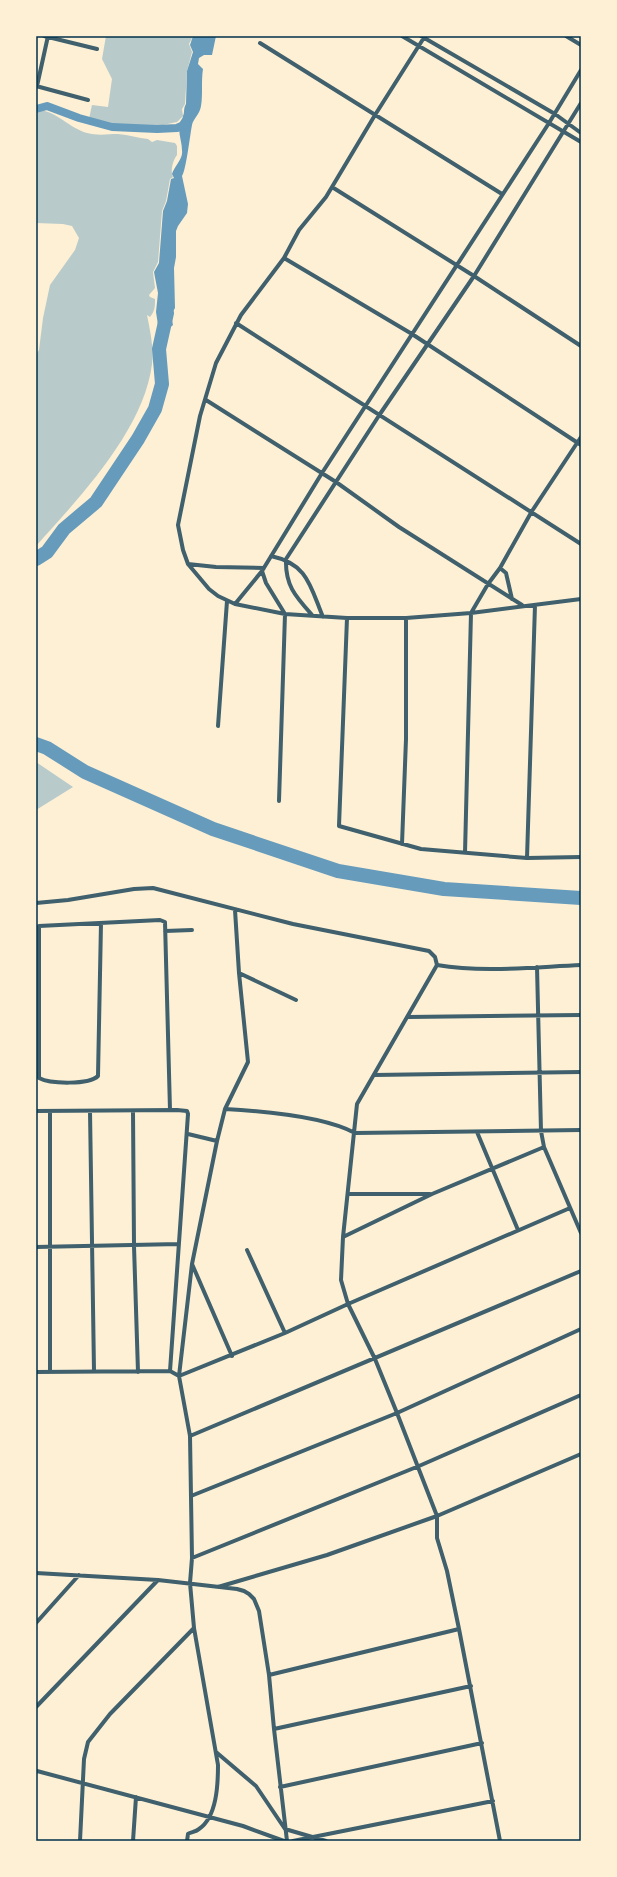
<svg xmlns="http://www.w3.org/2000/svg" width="617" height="1877" font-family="'Golos Text',sans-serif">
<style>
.green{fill:#b9caca}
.water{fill:#669bbc}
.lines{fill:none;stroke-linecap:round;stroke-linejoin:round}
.canal{stroke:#669bbc;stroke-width:8}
.river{stroke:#669bbc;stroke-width:14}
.minor{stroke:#3f606c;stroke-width:4}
.neatline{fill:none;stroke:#003049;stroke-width:1.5}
</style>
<rect width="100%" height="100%" fill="#fdf0d5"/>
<path class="green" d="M106,36H193L189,44L192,52L187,71L185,104L182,109L183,116L177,122L158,126L112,125L89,119L92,105L108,107L112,79L102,59Z
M38,110C57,111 69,128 87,133C98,136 108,134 118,134C129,135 138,138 148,139L152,142L157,140L175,143L177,146V155C173,160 170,171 173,177L170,179L166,201L162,211L158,262L153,272L155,288L149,295L150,297L155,299C155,306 155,311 150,317L147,315C150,330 154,348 152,364C144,430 79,498 36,546V355L39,350L43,318L50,285L75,250L79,238L72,226L63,224L36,223V111Z
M36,762L73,787L36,810Z"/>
<path class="water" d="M193,36H216L212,55H204L199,58L198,64L203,69C201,81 203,94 201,106C200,114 193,119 192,125C190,135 186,171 182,176L188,204L187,213L178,226L176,231V257L174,268L175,308L171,315L173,325L167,330L156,333L158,325L156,312L158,293L154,272L159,263L163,211L167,201L171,179L174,178L172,174C174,167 181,161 182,154C183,143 177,133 180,122C181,120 183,118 183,116C185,112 183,109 186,104L187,71L193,52L190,45Z"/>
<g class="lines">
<path class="canal" d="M36,109L47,106L79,118L112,127L157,129L177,128L188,123"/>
<path class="river" d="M36,559L47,552L64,529L96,502L138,439L155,409L162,384L159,349L167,313
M36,744L47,748L85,772L213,829L338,871L444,889L581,898"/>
<path class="minor" d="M44,36L97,49
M402,36L581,142
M421,36L555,114L581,133
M425,36L375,115L326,197L299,230L284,258L241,315L216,363L200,416L178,525L183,550L188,564L209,589L218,596L235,604L285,614L347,618H406L471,613L581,599
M566,36L581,45
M260,43L502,194
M36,86L88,100
M37,86L48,36
M332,187L474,276L581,346
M284,258L412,334L581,445
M236,323L581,544
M206,400L336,482L399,527L522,605
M271,556C308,564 310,586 323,617
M188,564L216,567L264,568
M500,568L506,573L512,599
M235,604L262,571
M313,616C296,597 285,586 286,559L380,414L474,276L581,103
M347,618L339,826L421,849L527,858L581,857
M218,726L227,601
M279,801L285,614L266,583L262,571L322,473L549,123L581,70
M402,844L406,739V618
M465,853L471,613L488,584L500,568L532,511L581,437
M527,858L535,605
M36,903L68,900L134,889L153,888L293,924L429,951L435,957L437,965
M235,910L239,973L248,1062L225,1109L217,1141L192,1264L179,1376L285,1333L348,1304L570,1208
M101,923L98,1076C89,1085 50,1084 39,1078V926L160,920L165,922L170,1110
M165,931L192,930
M437,965L357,1104L343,1237L341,1280L348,1304L375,1359L397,1413L437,1516V1538L447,1571L459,1629L500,1841
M437,965C483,973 534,967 581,965
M537,967L541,1131L544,1147L581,1233
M239,973L296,1000
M408,1017L581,1015
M374,1075L581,1072
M225,1109C261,1111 323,1116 355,1133L581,1130
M36,1111L177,1110L187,1111L188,1114L170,1371
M90,1111L94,1371
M133,1111L134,1246L138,1372
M477,1132L518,1230
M188,1134L217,1141
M349,1194H430
M343,1237L432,1194L544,1147
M36,1247L179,1244
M247,1250L285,1333
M192,1264L232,1356
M36,1372L170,1371L179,1376L190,1436L192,1558L190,1583L194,1628L218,1765C218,1784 217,1817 199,1829C196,1832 191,1832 188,1834L187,1841
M50,1372V1112
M190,1436L581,1271
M191,1496L397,1413L581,1329
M192,1558L419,1466L581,1395
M36,1573L158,1580L237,1589L244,1591L249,1594L254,1599L259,1611L269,1675L274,1729L287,1841
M218,1587L327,1555L437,1516L581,1454
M36,1623L79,1575
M269,1675L459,1629
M36,1707L158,1580
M274,1729L471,1686
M216,1752L256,1786L285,1829L326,1841
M37,1771L243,1826L284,1841
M280,1787L482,1743
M80,1841L84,1759L88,1742L110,1714L194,1628
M133,1841L136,1797
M293,1841L493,1801"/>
</g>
<rect width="617" height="1877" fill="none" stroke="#fdf0d5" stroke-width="74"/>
<rect x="37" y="37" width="543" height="1803" class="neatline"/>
</svg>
